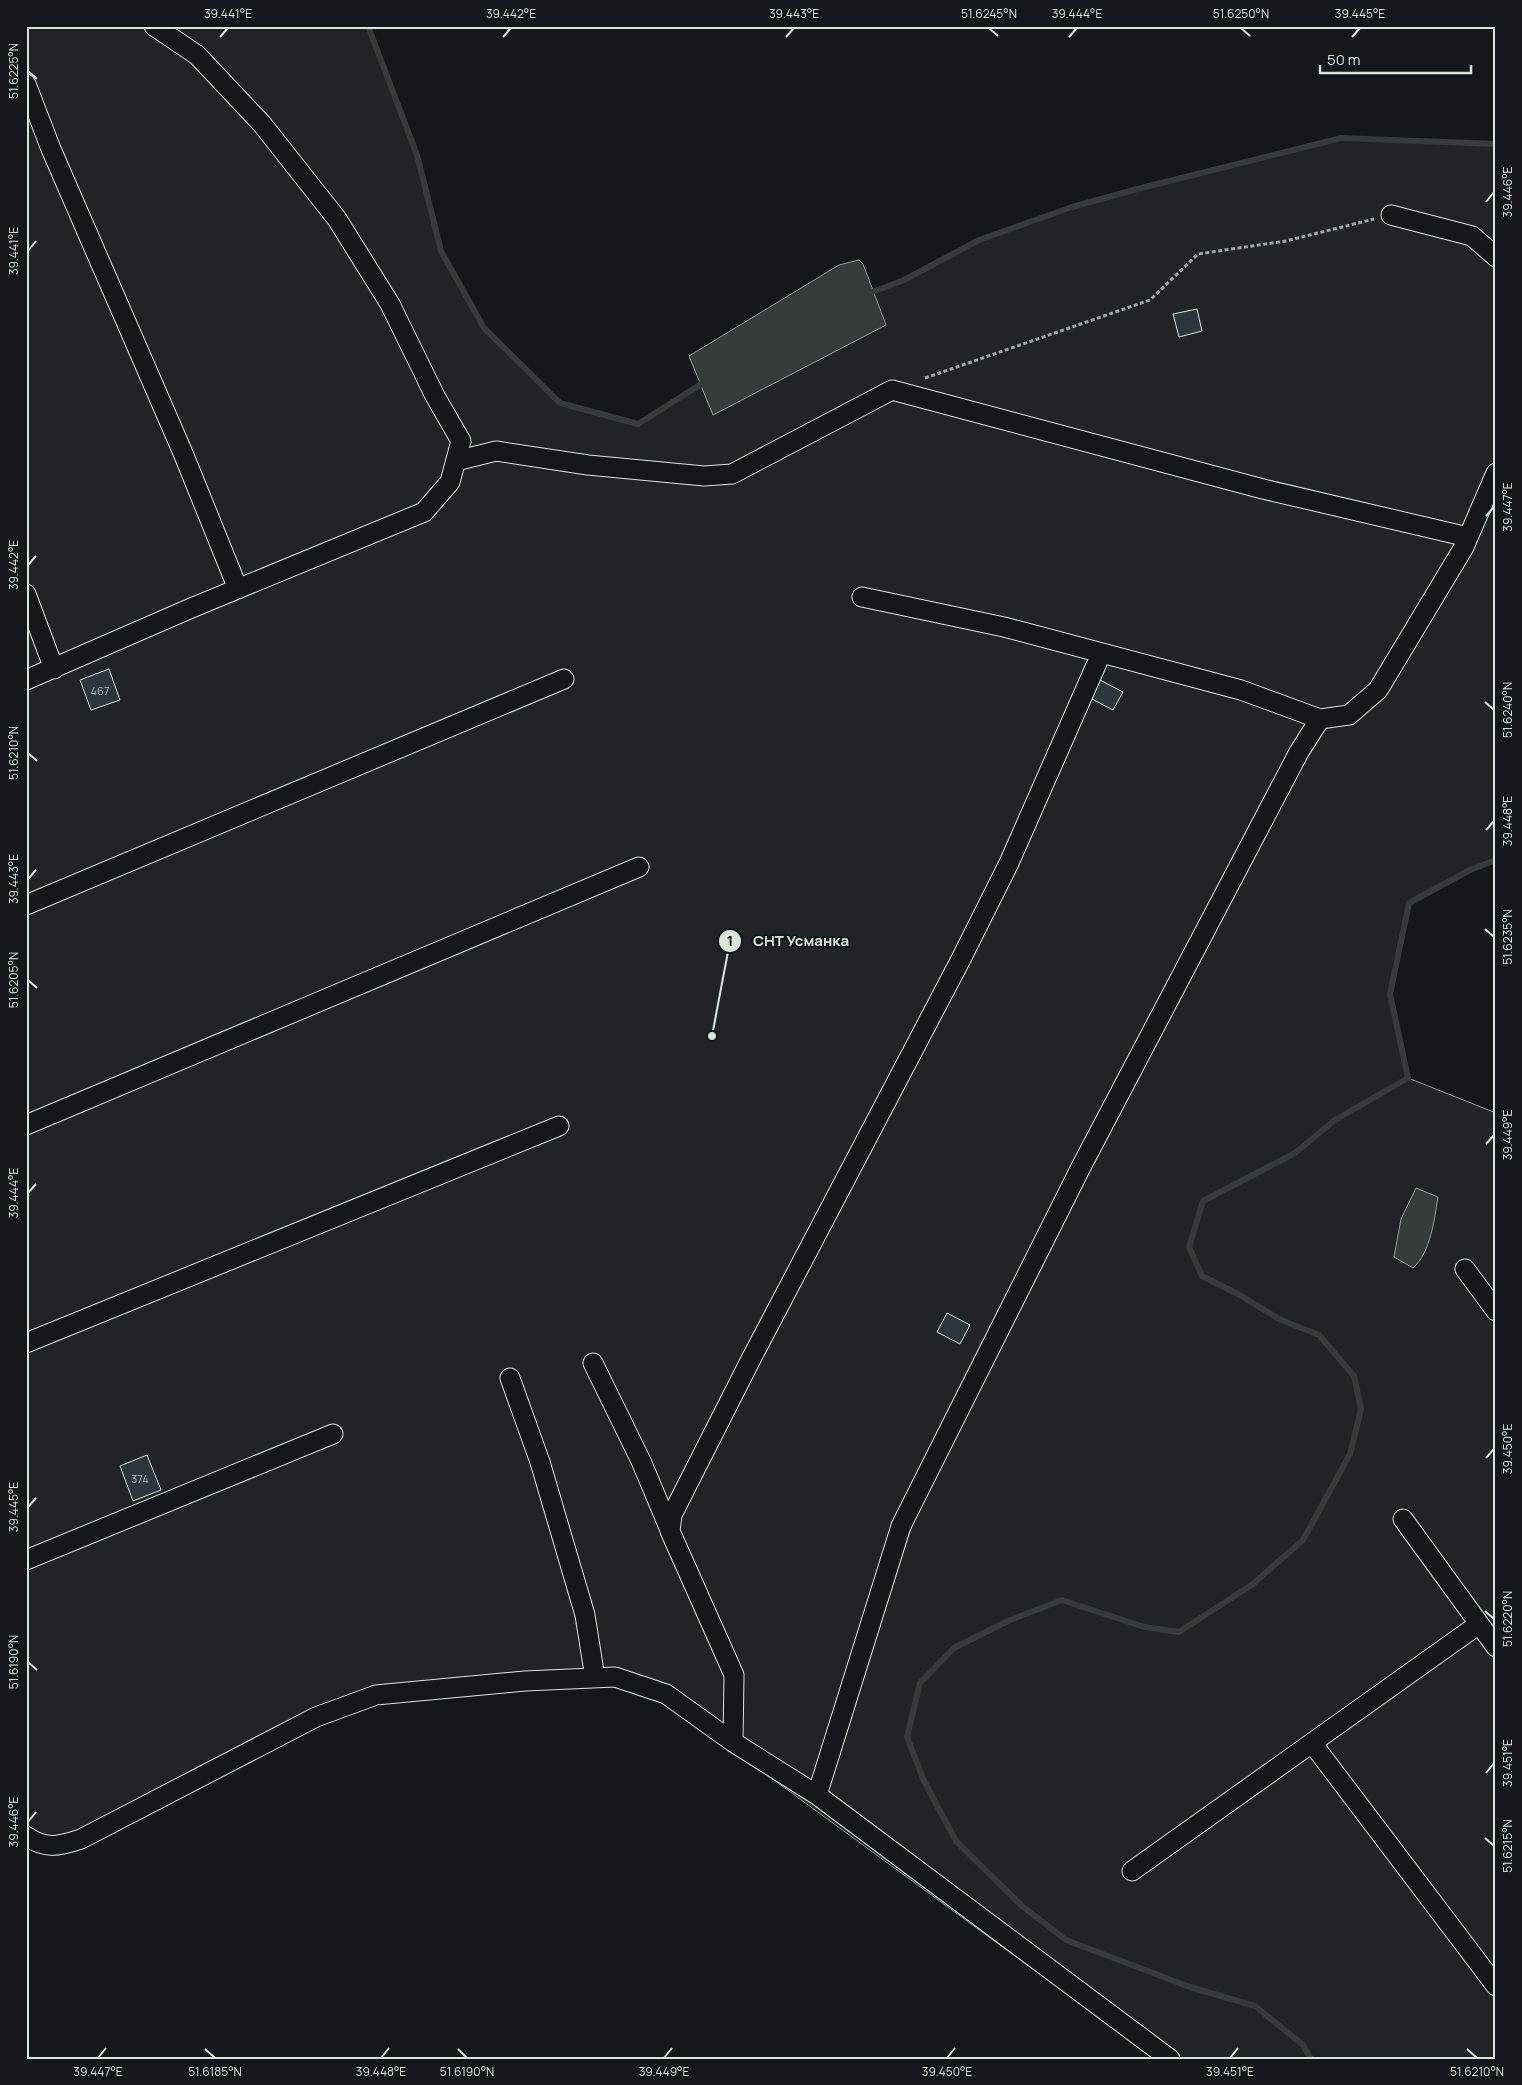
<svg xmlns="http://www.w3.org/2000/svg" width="1522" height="2085" font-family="Manrope,sans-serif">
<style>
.green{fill:#202428;stroke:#939e99}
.water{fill:#363b3e;stroke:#939e99}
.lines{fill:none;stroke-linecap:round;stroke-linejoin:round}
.stream{stroke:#363b3e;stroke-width:6}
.building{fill:#2c363c;stroke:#d8e6dc}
.street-casing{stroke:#d8e6dc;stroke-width:21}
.path{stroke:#9da8a2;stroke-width:3;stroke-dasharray:4 2.5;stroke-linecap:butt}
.street{stroke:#14181c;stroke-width:19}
.ticks{fill:none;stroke:#d8e6dc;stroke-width:2}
.labels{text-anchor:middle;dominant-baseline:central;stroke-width:4;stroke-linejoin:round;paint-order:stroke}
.number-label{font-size:11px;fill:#adbab4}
.leader{fill:none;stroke:#d8e6dc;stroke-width:2}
.callout-dot{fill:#d8e6dc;stroke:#14181c;stroke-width:2}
.mark-label{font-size:15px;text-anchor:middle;font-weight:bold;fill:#111}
.callout-label{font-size:15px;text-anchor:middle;font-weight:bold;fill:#d8e6dc;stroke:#14181c;stroke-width:4;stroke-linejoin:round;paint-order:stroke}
.neatline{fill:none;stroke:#d8e6dc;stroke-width:2}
.ticks-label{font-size:12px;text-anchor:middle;fill:#d8e6dc}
</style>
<rect width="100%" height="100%" fill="#14181c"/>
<path class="green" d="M26,26H368L417,155L441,251L484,328L560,403L637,424L744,358L863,295L904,280L979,240L1072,207L1141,188L1341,138L1496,144V860L1470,870L1409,903L1390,994L1408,1078L1496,1113V2059H1156L663,1699L614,1683L379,1700L319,1723L61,1854L40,1853L26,1845Z"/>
<path class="water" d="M859,260L863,264L886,325L713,415L689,356L839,265Z
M1416,1188L1438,1197C1434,1220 1431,1252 1413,1268L1394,1257L1401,1219Z"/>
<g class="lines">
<path class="stream" d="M368,26L417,155L441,251L484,328L560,403L638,424L706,381
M867,294L904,280L979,240L1072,207L1141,188L1341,138L1496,144
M1311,2059L1303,2045L1255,2006L1190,1987L1066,1940L1022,1906L956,1841L924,1781L907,1737L920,1683L954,1648L1008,1621L1062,1600L1144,1627L1179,1632L1253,1584L1303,1540L1350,1454L1361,1409L1354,1376L1319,1335L1279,1319L1238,1294L1202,1276L1189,1247L1203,1201L1295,1153L1335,1120L1408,1078L1390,994L1409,903L1470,870L1496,860"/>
</g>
<path class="building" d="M1197,309L1202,331L1179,337L1173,314Z
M109,669L120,700L91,710L80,680Z
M1100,680L1123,692L1113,710L1090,698Z
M947,1313L970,1325L960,1344L937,1332Z
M147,1455L161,1490L133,1501L120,1466Z"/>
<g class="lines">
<g class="street-casing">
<path id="street" d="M26,84L51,149L183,453L238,589
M1391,215L1472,236L1496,257
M456,461L496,451L588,465L704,476L732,474L892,390L1263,489L1468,537
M26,594L54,669
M862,597L1004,627L1241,690L1320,719
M26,680L189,609L424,512L450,482L461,441L435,396L390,304L337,219L262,124L197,55L154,26
M26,905L564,679
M26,1125L639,867
M1465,1269L1496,1311
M26,1343L559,1126
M593,1363L641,1461L670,1530
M510,1378L540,1462L585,1615L595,1678
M1403,1519L1496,1647
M26,1560L333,1434
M733,1742L734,1675L670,1531L672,1515L750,1361L960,961L1009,863L1101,654
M1312,1743L1496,1986
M817,1795L901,1526L1081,1167L1299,752L1320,719L1349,715L1378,690L1464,547L1496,473
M26,1836C46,1850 60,1846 81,1839L316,1717L376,1695L525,1681L615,1677L666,1694L733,1742L817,1795L1170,2059
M1132,1871L1479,1624"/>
</g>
<path class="path" d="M925,378L1150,300L1198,254L1286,241L1374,219"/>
<use href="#street" class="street"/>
</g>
<path class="ticks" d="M989,28L998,36M1241,28L1250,36M220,37L228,28M503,37L511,28M786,37L794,28M1069,37L1077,28M1352,37L1360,28M28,71L37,79M1486,202L1494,192M28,251L36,241M1486,516L1494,507M28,565L36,556M1485,702L1494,710M28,753L37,761M1486,830L1494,821M28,879L36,870M1485,929L1494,937M28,980L37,988M1486,1144L1494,1135M28,1193L36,1184M1486,1458L1494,1449M28,1507L36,1498M1485,1611L1494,1619M28,1662L37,1670M1486,1773L1494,1763M28,1822L36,1812M1485,1838L1494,1846M205,2049L215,2058M458,2049L467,2058M1467,2049L1477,2058M98,2058L106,2048M381,2058L389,2048M664,2058L672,2048M947,2058L955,2048M1230,2058L1238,2048"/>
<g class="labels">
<g class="number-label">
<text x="100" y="690">467</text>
<text x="140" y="1478">374</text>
</g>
</g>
<path class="leader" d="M712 1036L730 941"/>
<g class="callout-dot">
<circle cx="712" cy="1036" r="5"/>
<circle cx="730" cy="941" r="12"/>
</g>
<g class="mark-label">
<text x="730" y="946">1</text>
</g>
<g class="callout-label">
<text x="801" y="946">СНТ Усманка</text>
</g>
<rect width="1522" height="2085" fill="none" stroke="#14181c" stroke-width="55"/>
<path d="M1320 65v8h151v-8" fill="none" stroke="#d8e6dc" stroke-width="2.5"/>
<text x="1327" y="65" font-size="15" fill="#d8e6dc" stroke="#14181c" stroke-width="4" paint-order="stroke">50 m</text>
<rect x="28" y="28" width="1466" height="2030" class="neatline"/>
<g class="ticks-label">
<text x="228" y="18">39.441°E</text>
<text x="511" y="18">39.442°E</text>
<text x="794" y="18">39.443°E</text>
<text x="989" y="18">51.6245°N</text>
<text x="1077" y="18">39.444°E</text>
<text x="1241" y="18">51.6250°N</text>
<text x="1360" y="18">39.445°E</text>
<text transform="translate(14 71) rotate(-90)" y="4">51.6225°N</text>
<text transform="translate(1508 192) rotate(-90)" y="4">39.446°E</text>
<text transform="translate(14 251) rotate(-90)" y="4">39.441°E</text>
<text transform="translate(1508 507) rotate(-90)" y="4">39.447°E</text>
<text transform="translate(14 565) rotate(-90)" y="4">39.442°E</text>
<text transform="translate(1508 710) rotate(-90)" y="4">51.6240°N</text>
<text transform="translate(14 753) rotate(-90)" y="4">51.6210°N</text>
<text transform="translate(1508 821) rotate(-90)" y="4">39.448°E</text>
<text transform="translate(14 879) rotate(-90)" y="4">39.443°E</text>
<text transform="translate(1508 937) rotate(-90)" y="4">51.6235°N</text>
<text transform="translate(14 980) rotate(-90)" y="4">51.6205°N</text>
<text transform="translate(1508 1135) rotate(-90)" y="4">39.449°E</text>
<text transform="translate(14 1193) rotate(-90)" y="4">39.444°E</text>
<text transform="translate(1508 1449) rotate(-90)" y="4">39.450°E</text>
<text transform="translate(14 1507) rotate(-90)" y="4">39.445°E</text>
<text transform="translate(1508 1619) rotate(-90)" y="4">51.6220°N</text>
<text transform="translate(14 1662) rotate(-90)" y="4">51.6190°N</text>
<text transform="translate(1508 1763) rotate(-90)" y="4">39.451°E</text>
<text transform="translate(14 1822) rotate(-90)" y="4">39.446°E</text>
<text transform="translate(1508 1846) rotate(-90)" y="4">51.6215°N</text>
<text x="98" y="2076">39.447°E</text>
<text x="215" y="2076">51.6185°N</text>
<text x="381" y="2076">39.448°E</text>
<text x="467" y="2076">51.6190°N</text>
<text x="664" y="2076">39.449°E</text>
<text x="947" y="2076">39.450°E</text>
<text x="1230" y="2076">39.451°E</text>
<text x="1477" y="2076">51.6210°N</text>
</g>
</svg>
